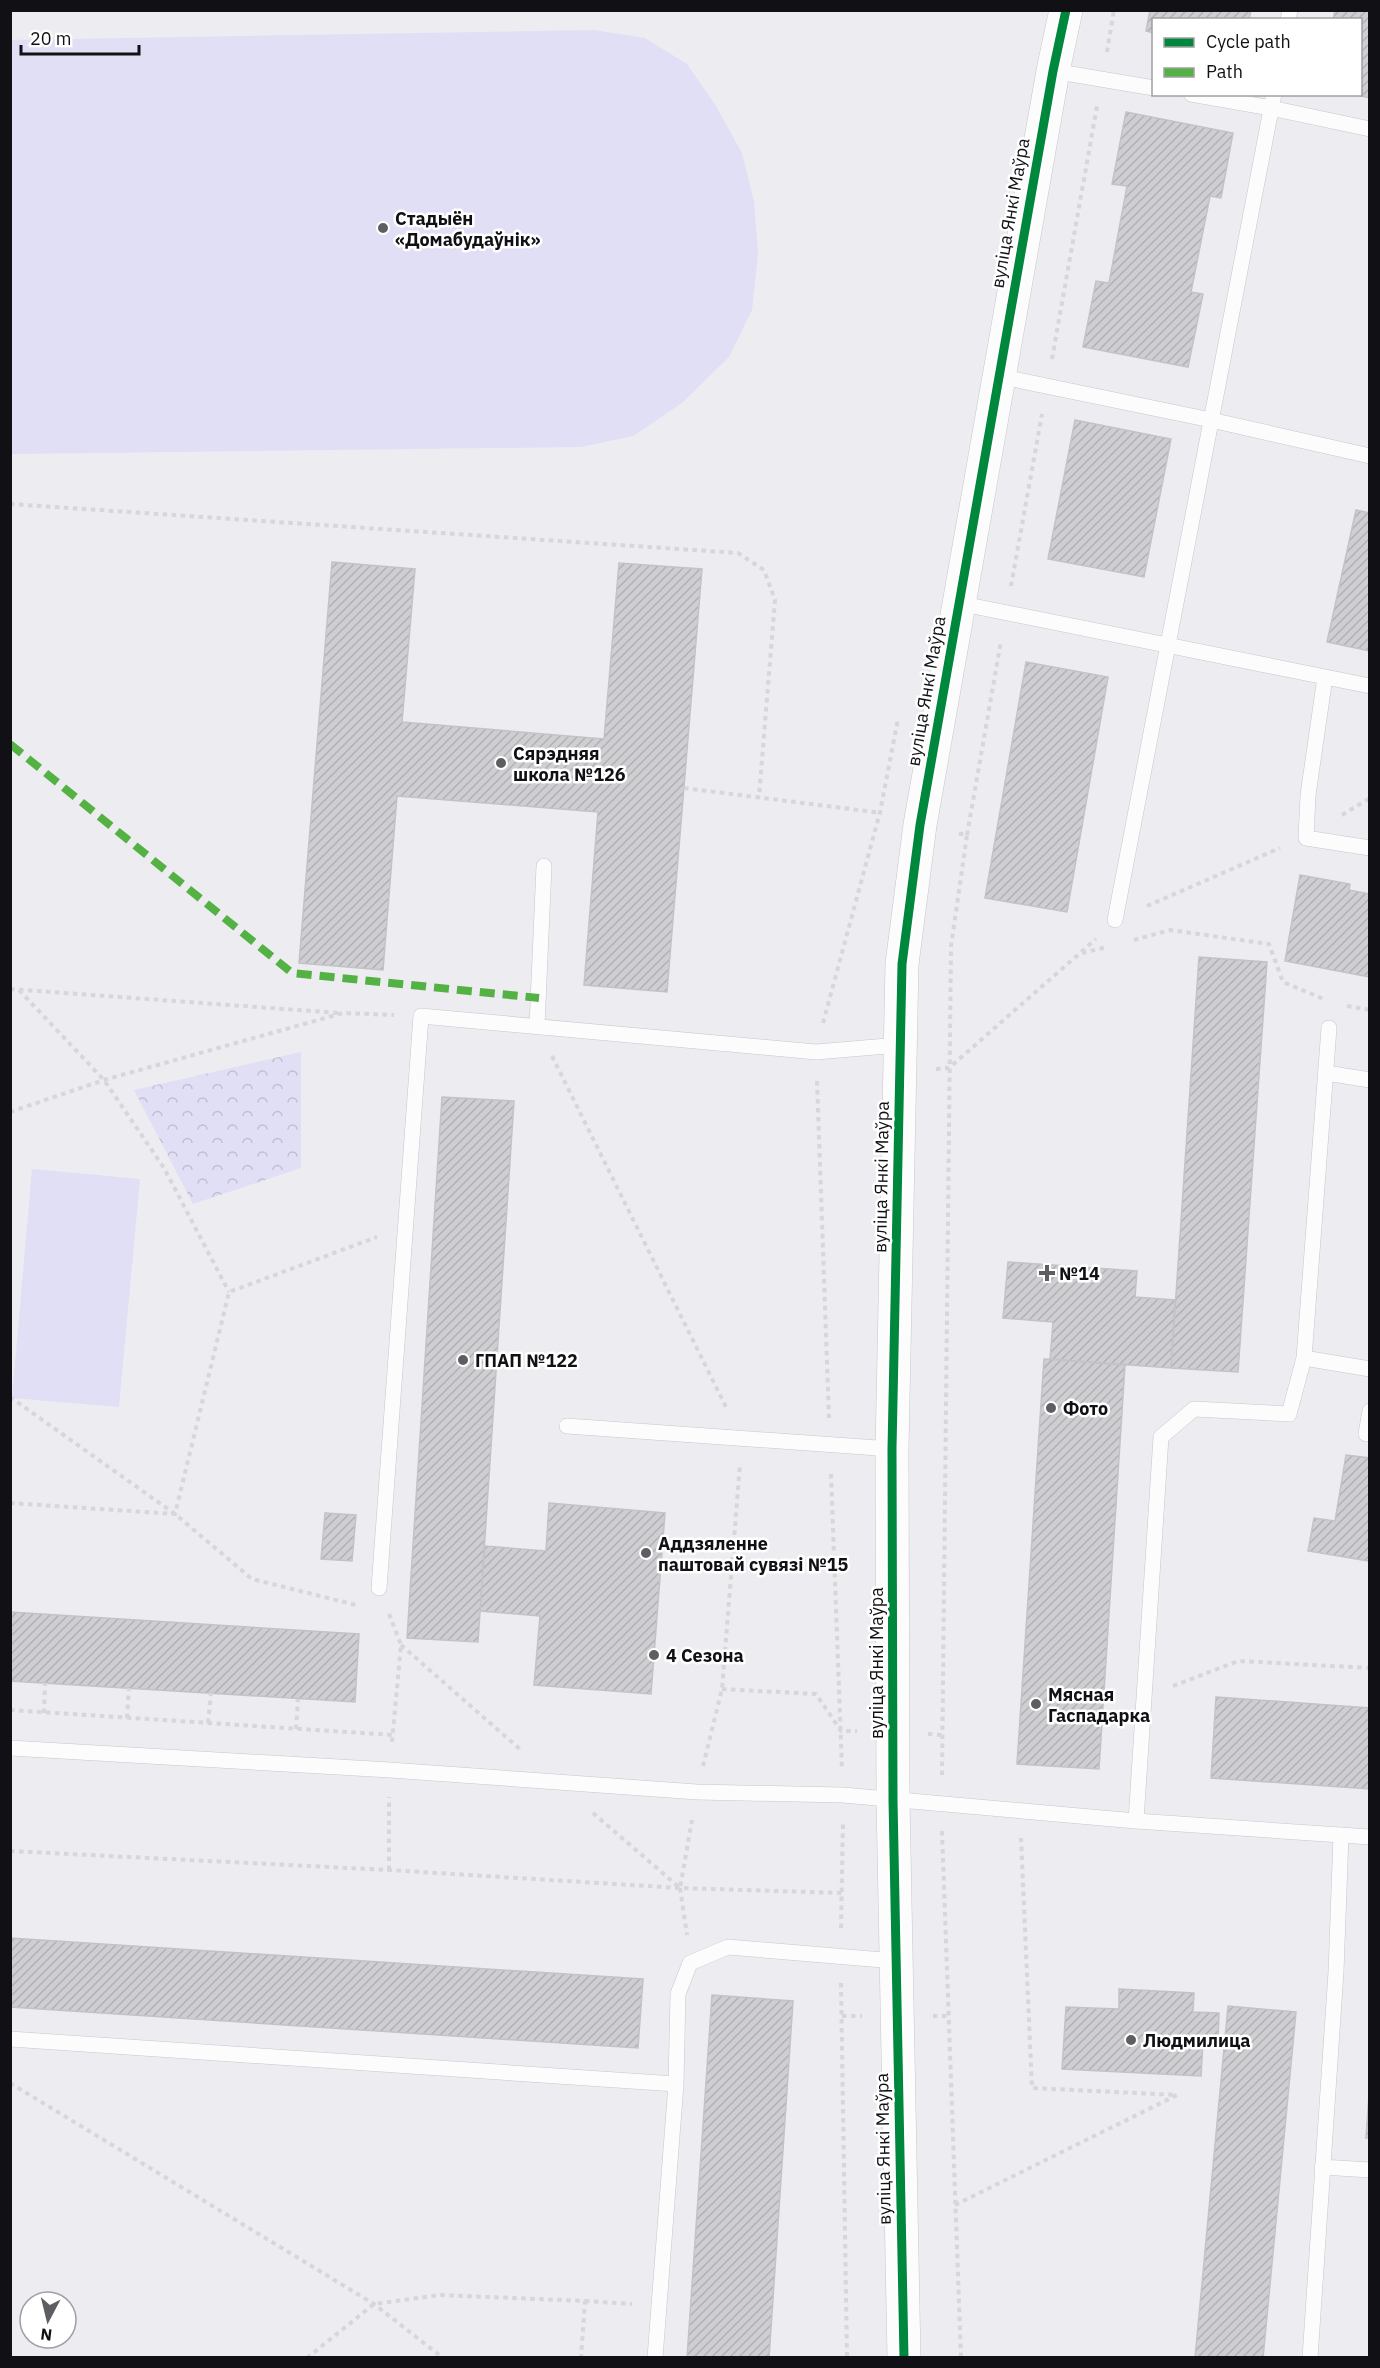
<svg xmlns="http://www.w3.org/2000/svg" width="1380" height="2368" font-family="'IBM Plex Sans',sans-serif">
<style>
.park{fill:url(#park-crowns)}
.pitch{fill:#e1dff6}
.building{fill:url(#building-hatch);stroke:#c3c3c7;stroke-width:1.5}
.lines{fill:none;stroke-linecap:round;stroke-linejoin:round}
.service-casing{stroke:#c7c7cb;stroke-width:16}
.tertiary-casing{stroke:#c7c7cb;stroke-width:34}
.path{stroke:#d7d7d8;stroke-width:4;stroke-dasharray:4.5 4.5;stroke-linecap:butt}
.service{stroke:#fcfcfd;stroke-width:15}
.tertiary{stroke:#fcfcfd;stroke-width:33}
.quiet{stroke:#54b144;stroke-width:8;stroke-dasharray:15 8;stroke-linecap:butt}
.cycleway-casing{stroke:#fff;stroke-width:13}
.cycleway{stroke:#00873e;stroke-width:9}
.poi-dot{fill:#5e5e62;stroke:#fff;stroke-width:2}
.labels{text-anchor:middle;dominant-baseline:central;stroke-width:5;stroke-linejoin:round;paint-order:stroke}
.street-label{font-size:18px;fill:#111115;stroke:#fff}
.poi-label{font-size:18px;font-weight:bold;fill:#111115;stroke:#fff;text-anchor:start}
</style>
<defs>
<pattern id="park-crowns" width="20" height="18" patternUnits="userSpaceOnUse" patternTransform="scale(1.5)"><rect width="20" height="18" fill="#e1dff6"/><path d="M2 6a3 3 0 1 1 6 0M12 15a3 3 0 1 1 6 0" fill="none" stroke="#c0bed2"/></pattern>
<pattern id="building-hatch" width="6" height="6" patternUnits="userSpaceOnUse" patternTransform="scale(1.5)"><rect width="6" height="6" fill="#cfcfd3"/><path d="M-1 1l2-2M0 6l6-6M5 7l2-2" fill="none" stroke="#b1b1b4"/></pattern>
</defs>
<rect width="100%" height="100%" fill="#ececf1"/>
<path class="park" d="M301,1052V1168L193,1204L134,1090Z"/>
<path class="pitch" d="M594,30L645,38L687,64L716,106L742,153L754,202L758,254L752,310L729,357L682,403L633,436L581,447L11,454V40Z
M32,1169L140,1179L119,1407L12,1398Z"/>
<path class="building" d="M1150,10H1251L1249,20H1154V33L1146,31Z
M1335,10H1370V98L1353,94H1360V20H1333Z
M1126,112L1233,133L1221,198L1210,196L1191,292L1203,294L1188,367L1083,347L1096,281L1109,283L1127,186L1112,184Z
M1075,420L1171,439L1144,577L1048,559Z
M1356,510L1370,513V651L1327,642Z
M332,562L415,569L402,722L604,739L619,563L702,569L667,992L584,985L598,812L397,796L383,970L299,963Z
M1026,662L1108,677L1067,912L985,898Z
M1300,875L1350,884L1349,890L1370,894V977L1285,961Z
M1199,957L1267,962L1238,1372L1171,1368Z
M442,1097L514,1101L478,1642L407,1638Z
M1008,1262L1137,1271L1135,1297L1175,1300L1171,1368L1050,1359L1053,1322L1003,1318Z
M1044,1359L1125,1365L1099,1769L1017,1764Z
M1346,1455L1370,1458L1369,1561L1308,1551L1314,1518L1335,1521Z
M549,1503L665,1513L651,1694L534,1685L540,1616L480,1611L485,1546L546,1551Z
M325,1513L356,1515L352,1561L321,1559Z
M10,1612L359,1634L355,1702L10,1681Z
M1216,1697L1370,1708V1789L1211,1778Z
M10,1938L643,1979L638,2048L10,2007Z
M1119,1989L1194,1993L1193,2012L1219,2013L1218,2041L1203,2040L1201,2076L1062,2069L1066,2007L1119,2009Z
M712,1995L793,2001L769,2358H687Z
M1228,2006L1296,2012L1263,2358H1195Z
M1370,2080V2138H1366Z"/>
<g class="lines">
<g class="service-casing">
<path id="service" d="M1288,20L1290,10
M1053,71L1154,88
M1191,94L1271,108L1370,129
M998,376L1211,420L1370,456
M958,603L1370,686
M1325,677L1308,795L1306,838L1370,848
M1115,920L1274,94
M537,1026L544,866
M1326,1073L1370,1080
M1304,1358L1370,1369
M567,1426L892,1449
M1366,1434L1370,1411
M379,1588L421,1016L816,1052L899,1045
M10,1748L390,1770L697,1792L843,1795L1136,1821L1370,1837
M1136,1821L1161,1437L1194,1409L1289,1414L1304,1358L1329,1028
M10,2039L676,2084
M1322,2167L1370,2170
M655,2358L676,2084L678,1994L690,1963L728,1947L895,1961
M1310,2358L1336,1972L1341,1835"/>
</g>
<g class="tertiary-casing">
<path id="tertiary" d="M904,2358L893,1800L892,1449L902,964L920,825L1053,71L1066,10"/>
</g>
<path class="path" d="M1107,52L1114,10
M1052,359L1097,106
M10,504L738,553L764,570L775,600L759,797
M1011,586L1042,414
M684,788L882,813
M1342,815L1370,798
M967,835L1001,641
M1147,906L1280,848
M1134,940L1170,930L1269,944L1283,982L1326,1000
M1082,953L1107,947
M10,989L339,1013
M19,990L104,1080L164,1168L229,1292
M1347,1006L1370,1010
M823,1023L880,812L898,719
M552,1056L727,1409
M936,1069L949,1068L1096,939
M817,1081L829,1418
M10,1112L104,1080L343,1013L394,1015
M10,1397L175,1514L252,1579L356,1605
M831,1474L842,1769
M10,1503L175,1514L229,1292L377,1237
M389,1614L401,1645L392,1742
M401,1645L522,1751
M1173,1686L1238,1661L1370,1668
M722,1689L816,1694L841,1731H857
M10,1710L393,1735
M44,1713L45,1683
M127,1718L129,1688
M208,1723L211,1693
M296,1729L298,1699
M928,1734L942,1735
M703,1766L722,1689L740,1464
M942,1775L951,946L967,835L956,833
M593,1813L680,1888L692,1820
M942,1831L961,2358
M10,1851L389,1870L680,1888L842,1893
M389,1870V1797
M680,1888L687,1935
M841,1928L843,1821
M841,1983L847,2358
M842,2016H862
M933,2016H949
M10,2083L374,2304L443,2358
M955,2205L1177,2095L1032,2088L1021,1838
M585,2301L632,2304
M307,2358L374,2304L440,2295L585,2301L581,2358"/>
<use href="#service" class="service"/>
<use href="#tertiary" class="tertiary"/>
<path class="quiet" d="M10,744L292,973L539,998"/>
<g class="cycleway-casing">
<path id="cycleway" d="M904,2358L893,1800L892,1449L902,964L920,825L1053,71L1066,10"/>
</g>
<use href="#cycleway" class="cycleway"/>
</g>
<g class="poi-dot">
<circle cx="383" cy="228" r="6"/>
<circle cx="501" cy="763" r="6"/>
<path d="M1044 1264h6v6h6v6h-6v6h-6v-6h-6v-6h6z"/>
<circle cx="463" cy="1360" r="6"/>
<circle cx="1051" cy="1408" r="6"/>
<circle cx="646" cy="1553" r="6"/>
<circle cx="654" cy="1655" r="6"/>
<circle cx="1036" cy="1704" r="6"/>
<circle cx="1131" cy="2040" r="6"/>
</g>
<g class="labels">
<g class="street-label">
<text transform="translate(1010 213) rotate(-80)">вуліца Янкі Маўра</text>
<text transform="translate(926 691) rotate(-80)">вуліца Янкі Маўра</text>
<text transform="translate(881 1177) rotate(-89)">вуліца Янкі Маўра</text>
<text transform="translate(876 1663) rotate(-90)">вуліца Янкі Маўра</text>
<text transform="translate(883 2149) rotate(-91)">вуліца Янкі Маўра</text>
</g>
<g class="poi-label">
<text x="395" y="218">Стадыён<tspan x="395" dy="21">«Домабудаўнік»</tspan></text>
<text x="513" y="753">Сярэдняя<tspan x="513" dy="21">школа №126</tspan></text>
<text x="1059" y="1273">№14</text>
<text x="475" y="1360">ГПАП №122</text>
<text x="1063" y="1408">Фото</text>
<text x="658" y="1543">Аддзяленне<tspan x="658" dy="21">паштовай сувязі №15</tspan></text>
<text x="666" y="1655">4 Сезона</text>
<text x="1048" y="1694">Мясная<tspan x="1048" dy="21">Гаспадарка</tspan></text>
<text x="1143" y="2040">Людмилица</text>
</g>
</g>
<rect width="1380" height="2368" fill="none" stroke="#111115" stroke-width="24"/>
<rect x="1152" y="18" width="210" height="78" fill="#ffffff" stroke="#a0a0a1" stroke-width="1.5"/>
<rect x="1164" y="38" width="30" height="9" fill="#00873e" stroke="#a0a0a1" stroke-width="1.5"/>
<text x="1206" y="48" font-size="18" fill="#111115">Cycle path</text>
<rect x="1164" y="68" width="30" height="9" fill="#54b144" stroke="#a0a0a1" stroke-width="1.5"/>
<text x="1206" y="78" font-size="18" fill="#111115">Path</text>
<g transform="translate(48 2320) rotate(187)"><circle r="28" fill="#ffffff" stroke="#a0a0a1" stroke-width="1.5"/>
<path d="M0-4.5L10 22L0 15L-10 22Z" fill="#5e5e62"/>
<text y="-9" font-size="16" font-weight="bold" text-anchor="middle" fill="#111115">N</text>
</g>
<path d="M21 45v9h118v-9" fill="none" stroke="#111115" stroke-width="3"/>
<text x="30" y="45" font-size="18" fill="#111115" stroke="#ffffff" stroke-width="4.5" paint-order="stroke">20 m</text>
</svg>
